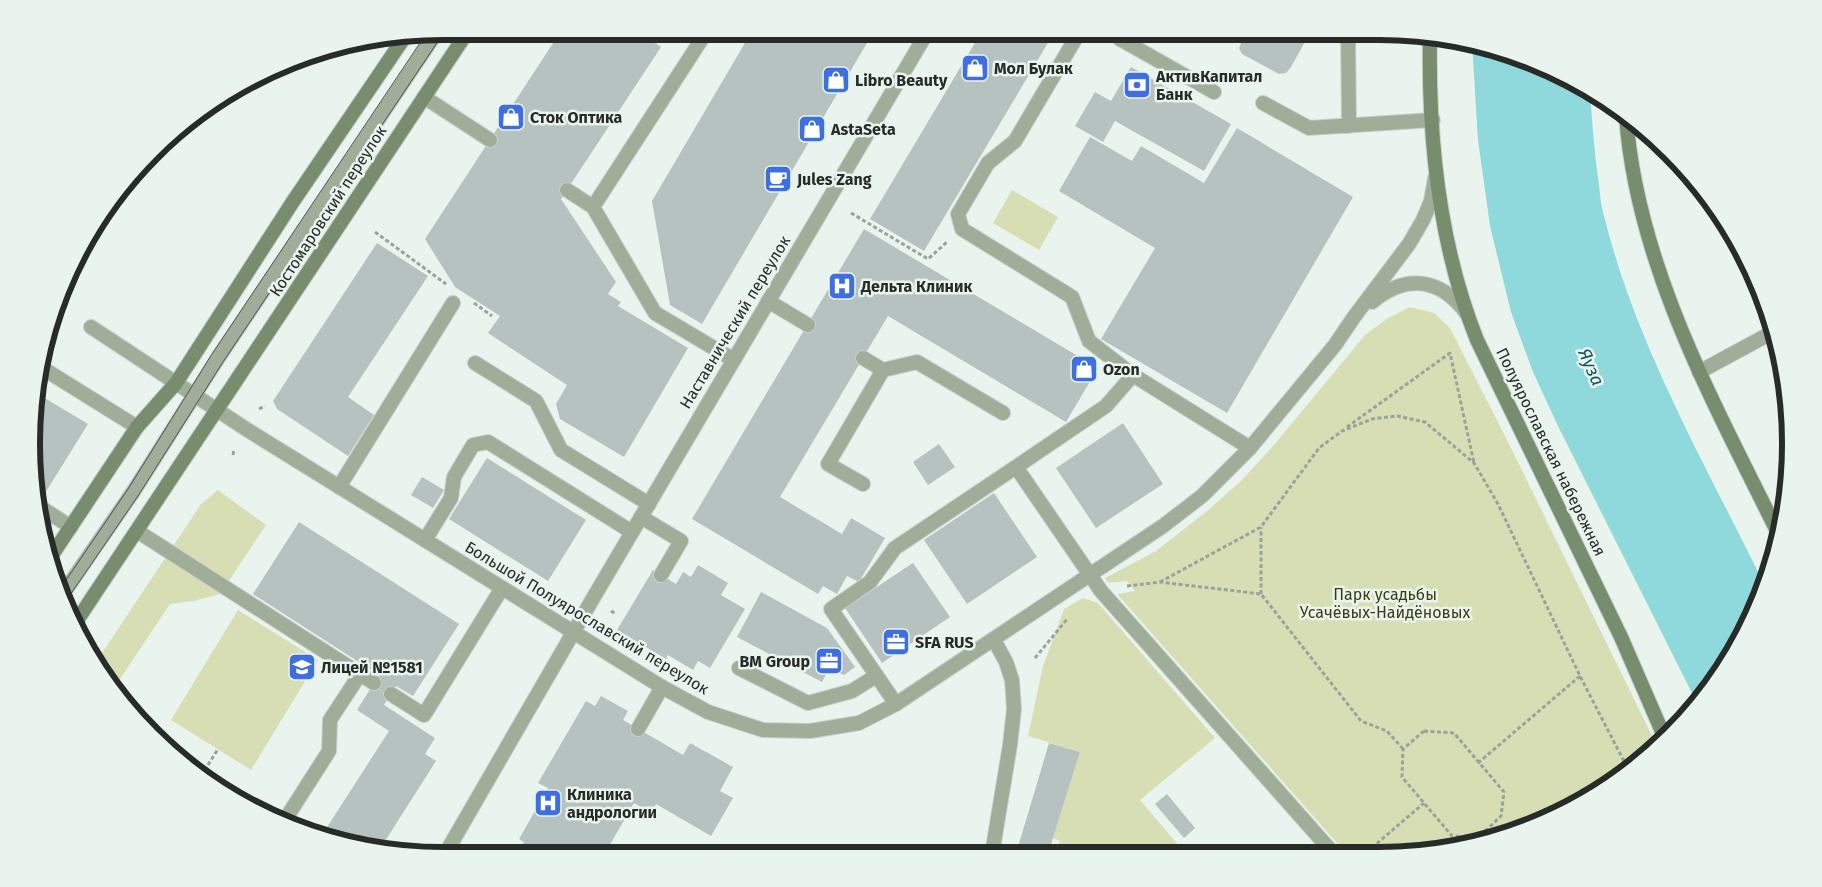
<svg xmlns="http://www.w3.org/2000/svg" width="1822" height="887" font-family="'Fira Sans',sans-serif">
<style>
.green{fill:#d8deb4}
.water{fill:#8fd8db}
.building{fill:#b6c2bf}
.lines{fill:none;stroke-linecap:round;stroke-linejoin:round}
.service-casing{stroke:#c7d0cb;stroke-width:16}
.minor-casing{stroke:#c7d0cb;stroke-width:16}
.secondary-casing{stroke:#c7d0cb;stroke-width:16}
.path{stroke:#9aa29d;stroke-width:3;stroke-dasharray:4 2.5;stroke-linecap:butt}
.service{stroke:#9fad99;stroke-width:14}
.minor{stroke:#9fad99;stroke-width:14}
.secondary{stroke:#788c6e;stroke-width:14}
.tram{stroke:#4e5350;stroke-width:1}
.labels{text-anchor:middle;dominant-baseline:central;stroke-width:5;stroke-linejoin:round;paint-order:stroke}
.poi-label{font-size:16px;font-weight:bold;fill:#282c29;stroke:#eaf4ee;text-anchor:start}
.street-label{font-size:16px;fill:#282c29;stroke:#eaf4ee}
.park-label{font-size:16px;fill:#383c12;stroke:#eaf4ee}
.water-label{font-size:18px;font-style:italic;fill:#155457;stroke:#eaf4ee}
.rim{fill:none;stroke:#282c29;stroke-width:6}
</style>
<rect width="100%" height="100%" fill="#eaf4ee"/>
<path class="green" d="M1012,190L1058,217L1039,250L993,223Z
M1410,307L1434,313L1450,328L1510,446L1656,744L1629,771L1536,824L1433,852H1361L1355,845L1345,852L1117,594L1135,591L1127,581L1108,583L1105,578L1156,551L1207,511L1241,481L1274,445L1365,335L1388,318Z
M218,490L266,525L220,594L194,601L170,604L116,685L98,659L201,504Z
M1083,598L1098,603L1215,738L1140,800L1185,853L1056,854L1060,841L1053,838L1080,752L1028,736L1043,666L1064,609Z
M238,610L318,660L251,770L171,720Z"/>
<path class="water" d="M1472,43L1537,63L1590,91C1592,121 1594,149 1598,178C1600,190 1600,201 1603,212C1635,344 1705,463 1764,584L1759,602L1705,695L1697,703L1557,424L1533,372L1511,312L1490,226L1478,140Z"/>
<path class="building" d="M561,31H637L661,47L561,199L616,282L608,294L621,302L618,306L688,348L624,457L560,419L556,404L567,385L488,333L500,316L455,287L425,239Z
M752,31H874L702,324L670,305L652,201Z
M982,31H1055L924,251L870,219Z
M1246,31H1311L1291,67L1286,73L1279,74L1242,54L1239,48Z
M1131,67L1231,124L1204,171L1115,121L1103,142L1075,126L1095,92L1111,101Z
M1237,128L1353,197L1227,413L1101,339L1155,248L1059,191L1090,137L1132,161L1141,146L1204,183Z
M864,229L1098,368L1066,422L888,316L780,497L842,534L851,518L885,538L859,582L847,576L837,594L823,586L818,594L692,519Z
M377,243L428,276L348,397L374,415L348,456L277,409L273,401Z
M38,394L88,424L37,506L35,497Z
M1123,423L1163,484L1096,528L1056,468Z
M939,444L955,467L928,485L913,462Z
M487,458L586,520L548,581L449,519Z
M422,477L444,490L433,508L411,495Z
M994,493L1037,557L967,604L924,540Z
M299,522L459,624L413,696L396,686L384,705L435,738L425,754L436,761L380,849L363,848L322,835L389,731L357,710L379,675L253,594Z
M913,563L950,617L882,663L845,608Z
M698,565L728,583L721,595L745,609L710,668L698,661L693,670L668,655L666,659L617,630L653,570L676,584L683,572L691,577Z
M761,592L827,628L855,667L844,675L829,669L822,682L737,637Z
M601,696L628,711L623,720L683,755L690,743L733,767L720,791L733,798L711,836L656,804L651,813L634,803L604,855H516L524,842L519,839L548,788L538,783L586,701L595,706Z
M1049,743L1080,752L1048,854H1016Z
M1167,794L1195,828L1184,838L1155,804Z"/>
<g class="lines">
<g class="service-casing">
<path id="service" d="M707,31L593,207L655,313L734,360
M1080,31L1015,141L988,163L958,214L962,229L1072,297L1089,341L1133,375L1250,448
M1348,31L1349,126
M1120,39L1214,92
M424,97L490,140
M1263,103L1309,128L1433,120
M567,190L593,207
M768,301L808,325
M475,363L536,401L561,450L649,504
M39,366L137,427
M883,370L917,362L1003,413
M1699,372L1773,332
M1133,375L1106,406L1016,467L1101,591L1333,853
M863,484L828,464L883,370L863,358
M339,487L453,303
M37,505L71,527
M641,517L681,541L661,575
M137,531L374,683
M425,540L451,498L454,477L473,445L488,442L632,532
M64,592L133,492L218,358L436,33
M739,668L808,703L852,691L876,676
M391,694L424,715L502,588
M896,704L831,609L870,582L895,548L1016,467
M638,729L662,687
M283,823L329,751L330,720L360,674"/>
</g>
<g class="minor-casing">
<path id="minor" d="M1112,31L1120,39
M1372,302C1406,274 1440,277 1467,314
M91,327L246,429L662,687L708,712L763,730L810,731L859,723L896,704L1163,526L1202,496L1250,448L1335,345L1354,317L1409,244L1423,220L1431,201L1435,178
M992,854L1010,745L1014,709L1012,680L1006,662L994,640
M444,856L592,600L928,31"/>
</g>
<g class="secondary-casing">
<path id="secondary" d="M1430,36C1428,138 1439,245 1477,340L1621,637L1664,736
M1626,116C1637,266 1714,403 1779,535
M52,555L137,427L176,383L292,203L404,38
M74,625L468,31"/>
</g>
<path class="path" d="M1664,161L1673,156
M851,213L928,259L947,242
M375,232L446,284
M474,303L492,316
M259,409L265,406
M1347,427L1450,353L1474,463
M233,455L234,449
M1160,582L1261,527L1319,448L1342,431L1372,419L1397,416L1425,422L1474,463L1498,504L1580,676L1629,771
M1127,586L1160,582L1261,594L1361,721L1387,731L1403,749
M1261,594V527
M611,611L616,614
M1035,658L1068,618
M1424,731L1454,733L1504,792L1501,816L1478,838L1452,836L1402,777L1403,749Z
M1478,763L1580,676
M201,776L218,749
M1483,833L1487,838
M1367,852L1424,803"/>
<use href="#service" class="service"/>
<use href="#minor" class="minor"/>
<use href="#secondary" class="secondary"/>
<path class="tram" d="M62,586L128,489L212,354L426,34
M66,601L138,496L223,362L445,31"/>
</g>
<defs>
<g id="shop-square" transform="scale(1.4375)"><rect x="-9" y="-9" width="18" height="18" rx="4" fill="#3e6fe0" stroke="#eaf4ee"/><path d="M-5-2.5h2.3a2.7 3.5 0 0 1 5.4 0H5L5.5 6h-11ZM-1.5-2.5h3a1.5 2.3 0 0 0-3 0Z" fill="#fff"/></g>
<g id="bank-square" transform="scale(1.4375)"><rect x="-9" y="-9" width="18" height="18" rx="4" fill="#3e6fe0" stroke="#eaf4ee"/><path d="M-6-4H6V4H-6ZM0-2.3a2.3 2.3 0 1 0 0 4.6a2.3 2.3 0 1 0 0-4.6Z" fill="#fff"/></g>
<g id="cafe-square" transform="scale(1.4375)"><rect x="-9" y="-9" width="18" height="18" rx="4" fill="#3e6fe0" stroke="#eaf4ee"/><path d="M-5.5-4.5H6V0H3Q3 3.5 0 3.5H-2.5Q-5.5 3.5-5.5 0ZM3-3.2v2h1.7v-2ZM-6 4.5H4V6H-6Z" fill="#fff"/></g>
<g id="hospital-square" transform="scale(1.4375)"><rect x="-9" y="-9" width="18" height="18" rx="4" fill="#3e6fe0" stroke="#eaf4ee"/><path d="M-5-5h3v3.5h4V-5h3V5h-3V1.5h-4V5h-3Z" fill="#fff"/></g>
<g id="office-square" transform="scale(1.4375)"><rect x="-9" y="-9" width="18" height="18" rx="4" fill="#3e6fe0" stroke="#eaf4ee"/><path d="M-6-3h4V-5.5h4V-3h4V5H-6ZM-1-4.5V-3h2v-1.5ZM-6 0V1H6V0Z" fill="#fff"/></g>
<g id="school-square" transform="scale(1.4375)"><rect x="-9" y="-9" width="18" height="18" rx="4" fill="#3e6fe0" stroke="#eaf4ee"/><path d="M0-5L7-2L0 1L-7-2ZM-4 1L0 2.5L4 1V4Q0 6-4 4Z" fill="#fff"/></g>
</defs>
<g fill-rule="evenodd">
<use href="#shop-square" x="975" y="68"/>
<use href="#shop-square" x="836" y="80"/>
<use href="#bank-square" x="1137" y="85"/>
<use href="#shop-square" x="511" y="117"/>
<use href="#shop-square" x="812" y="129"/>
<use href="#cafe-square" x="778" y="179"/>
<use href="#hospital-square" x="842" y="286"/>
<use href="#shop-square" x="1084" y="369"/>
<use href="#office-square" x="896" y="642"/>
<use href="#office-square" x="829" y="661"/>
<use href="#school-square" x="302" y="667"/>
<use href="#hospital-square" x="548" y="803"/>
</g>
<g class="labels">
<g class="poi-label">
<text x="994" y="68">Мол Булак</text>
<text x="1156" y="76">АктивКапитал<tspan x="1156" dy="18">Банк</tspan></text>
<text x="855" y="80">Libro Beauty</text>
<text x="530" y="117">Сток Оптика</text>
<text x="831" y="129">AstaSeta</text>
<text x="797" y="179">Jules Zang</text>
<text x="861" y="286">Дельта Клиник</text>
<text x="1103" y="369">Ozon</text>
<text x="915" y="642">SFA RUS</text>
<text x="810" y="661" text-anchor="end">BM Group</text>
<text x="321" y="667">Лицей №1581</text>
<text x="567" y="794">Клиника<tspan x="567" dy="18">андрологии</tspan></text>
</g>
<g class="street-label">
<text transform="translate(328 211) rotate(-57)">Костомаровский переулок</text>
<text transform="translate(735 322) rotate(-59)">Наставнический переулок</text>
<text transform="translate(1551 452) rotate(64)">Полуярославская набережная</text>
<text transform="translate(587 618) rotate(31)">Большой Полуярославский переулок</text>
</g>
<g class="park-label">
<text x="1385" y="594">Парк усадьбы<tspan x="1385" dy="18">Усачёвых-Найдёновых</tspan></text>
</g>
<g class="water-label">
<text transform="translate(1591 367) rotate(66)">Яуза</text>
</g>
</g>
<path d="M0 0H1822V887H0ZM443 40H1379A403 403 0 0 1 1782 443V444A403 403 0 0 1 1379 847H443A403 403 0 0 1 40 444V443A403 403 0 0 1 443 40Z" fill="#eaf4ee" fill-rule="evenodd"/>
<path class="rim" d="M443 40H1379A403 403 0 0 1 1782 443V444A403 403 0 0 1 1379 847H443A403 403 0 0 1 40 444V443A403 403 0 0 1 443 40Z"/>
</svg>
